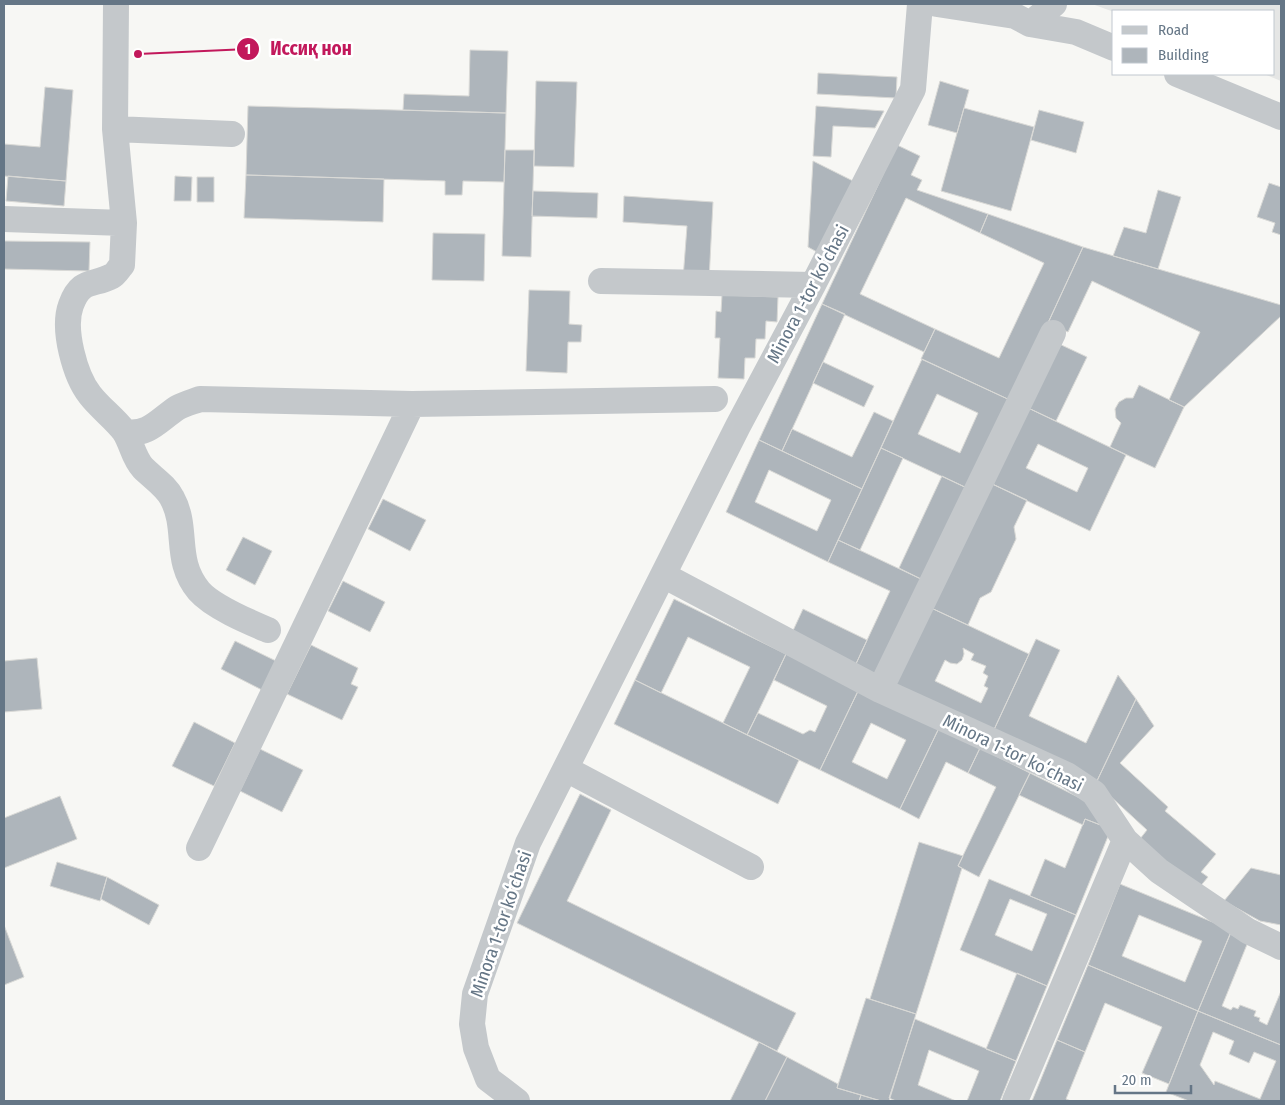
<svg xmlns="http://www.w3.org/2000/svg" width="1285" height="1105" font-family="'Fira Sans Condensed',sans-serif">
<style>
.built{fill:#e5e6e5}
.building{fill:#aeb5bb;stroke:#d9d9d6;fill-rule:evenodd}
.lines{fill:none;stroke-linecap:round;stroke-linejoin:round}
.minor{stroke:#c4c8cb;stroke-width:26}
.labels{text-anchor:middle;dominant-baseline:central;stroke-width:5;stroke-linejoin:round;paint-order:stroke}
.street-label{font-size:18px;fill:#657686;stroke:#fff}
.leader{fill:none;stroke:#c2185b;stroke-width:2}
.callout-dot{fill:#c2185b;stroke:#fff;stroke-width:2}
.mark-label{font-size:15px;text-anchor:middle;font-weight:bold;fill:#fff}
.callout-label{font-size:19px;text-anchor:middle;font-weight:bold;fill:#c2185b;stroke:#fff;stroke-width:5;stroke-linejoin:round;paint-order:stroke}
</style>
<rect width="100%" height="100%" fill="#f7f7f4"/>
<path class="built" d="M1092,4H1281V81L1264,74H1274V11L1114,12Z"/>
<path class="building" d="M470,50L508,51L506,113L403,110L404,94L469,96Z
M818,73L897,77L896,98L817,94Z
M536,81L577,82L574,167L534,166Z
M940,81L969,90L957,133L928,125Z
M45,87L73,90L66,181L4,176V144L40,147Z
M248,106L506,113L504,182L463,181L462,195H445V181L246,175Z
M816,106L884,111L875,128L833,126L831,157L813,156Z
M964,108L1034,127L1011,211L941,191Z
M1039,110L1084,122L1076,153L1031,140Z
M897,145L920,156L911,175L922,180L917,190L988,214L980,233L906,198L860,294L935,329L924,352L822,304Z
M505,150H534L531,257L502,256Z
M813,161L853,181L817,252L808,247Z
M246,175L384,179L383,222L244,218Z
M8,176L66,181L64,206L6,201Z
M175,176L192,177L191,201H174Z
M197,177H214V202H197Z
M1269,183L1281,187V235L1272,232L1275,223L1257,217Z
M1158,190L1181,197L1158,269L1113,256L1124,227L1146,233Z
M533,191L598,193L597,218L532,216Z
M624,196L713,202L709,281L683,279L687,226L623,222Z
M988,214L1083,247L1012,401L921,359L935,329L999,358L1044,263L980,233Z
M433,233L485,234L484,281L432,280Z
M4,241L90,242L89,271L4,269Z
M1083,247L1281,305V316L1184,407L1169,400L1200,332L1092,281L1068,332L1048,323Z
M529,290L570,291L569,324L582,325L581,342H568L567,373L526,371Z
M722,295L778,297L777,322L766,321L765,339H756L755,358H745L744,379L718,378L720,338H715L716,311L721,312Z
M822,304L845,314L782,451L759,440Z
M1055,342L1087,357L1056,421L1024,406Z
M922,359L1012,401L971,490L881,448ZM937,394L978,413L960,453L918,434Z
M823,362L874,386L864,407L813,383Z
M1139,385L1184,407L1155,468L1110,447L1121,423L1116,418L1115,409L1119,402L1126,398H1133Z
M1024,406L1126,455L1090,531L988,482ZM1038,444L1088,468L1077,492L1026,468Z
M874,412L893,421L862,489L782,451L792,429L852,457Z
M759,440L862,489L828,562L726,512ZM769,470L831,500L817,531L755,502Z
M881,448L903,458L860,550L838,540Z
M942,476L967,488L923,580L899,568Z
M988,482L1027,500L1014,527L1016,539L991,592L980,598L968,625L929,607Z
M383,499L426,520L410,551L368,529Z
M243,537L272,551L255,585L226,570Z
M838,540L923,580L878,677L855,666L890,591L828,562Z
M343,581L385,602L370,632L328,611Z
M674,599L786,654L747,735L723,723L750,667L688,637L661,693L635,680Z
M929,607L1029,654L992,734L891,686ZM963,648L974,654L971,660L986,666L983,673L988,676L984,686L988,688L981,703L935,681L945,660L950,663L957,664L962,660L964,654Z
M803,609L867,640L855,666L791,635Z
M1036,639L1060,650L1029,716L1086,743L1118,675L1136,699L1096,783L992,734Z
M235,641L276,661L262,690L221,669Z
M311,645L358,668L351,684L358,687L342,720L287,694Z
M786,654L859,689L820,770L747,735L758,713L803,734L810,730L815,732L827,706L774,680Z
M37,658L42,709L4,712V661Z
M635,680L799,760L778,804L614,724Z
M859,689L939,728L900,809L820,770ZM871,723L906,740L887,779L852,762Z
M1136,699L1154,726L1120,763L1168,807L1165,811L1216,854L1201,872L1208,877L1198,889L1136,844L1147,830L1096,783Z
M194,722L235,743L214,786L172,766Z
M939,728L980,748L968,773L946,762L919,819L900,809Z
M980,748L1030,773L979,877L958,866L996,787L968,773Z
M260,749L303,770L282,812L240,791Z
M1030,773L1088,802L1111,829L1085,819L1083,825L1019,795Z
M580,794L611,810L567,901L796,1013L777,1051L517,923Z
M60,796L77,839L4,868V818Z
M1085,819L1111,829L1076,915L1030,896L1045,859L1065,868Z
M919,842L963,856L958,866L962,868L916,1014L870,999Z
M57,862L107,877L100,901L50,886Z
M1251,868L1281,875V925L1260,921L1224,901Z
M107,877L159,905L149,925L101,899Z
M989,879L1076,915L1047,986L960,950ZM1010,899L1047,914L1032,951L995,935Z
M1120,884L1232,930L1198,1011L1088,965ZM1139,915L1202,941L1185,982L1122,956Z
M4,925L24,977L4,985Z
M1230,934L1248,942L1222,1006L1231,1010L1233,1007L1238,1009L1240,1005L1256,1011L1254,1016L1260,1018L1259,1021L1267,1025L1281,991V1045L1198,1011Z
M1088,965L1198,1011L1169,1084L1142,1073L1162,1027L1105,1003L1085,1052L1057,1040Z
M1017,973L1047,986L1016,1061L986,1049Z
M866,998L916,1014L889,1101H881L837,1088Z
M1198,1011L1281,1045V1101H1189L1166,1092ZM1213,1032L1234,1041L1229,1054L1249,1063L1254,1052L1276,1061L1260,1099L1215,1081L1214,1085L1200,1065Z
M915,1019L1016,1061L1000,1101H967L979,1071L929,1050L918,1085L956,1101H896L889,1098Z
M1057,1040L1085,1052L1066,1099L1071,1101H1032Z
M759,1042L787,1057L765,1101H730Z
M787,1057L838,1084L837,1088L861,1095L859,1101H765Z
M861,1095L881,1101H859Z"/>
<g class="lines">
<path class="minor" d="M937,4L1015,16L1030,24L1076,32L1114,48
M1030,24L1054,4
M1177,74L1281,117
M115,129L116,4
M4,219L124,223L122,265C119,268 116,274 112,276C93,286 81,278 71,305C62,329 75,376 90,395C100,408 114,418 124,431C132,443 133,457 143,468C153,478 166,486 172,498C189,529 173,560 199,591C213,607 249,622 268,630
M124,223L115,129L232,134
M601,281L813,285
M125,432C148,436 159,420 177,408C184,404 192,402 200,399L412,404L715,399
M663,575L880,690L1067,775L1094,793L1125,840L1159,871L1248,931L1281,947
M880,690L1053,333
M566,769L751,867
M199,848L412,404
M517,1101L488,1079L476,1048L472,1024L475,994L528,843L738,426L813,285L913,89L920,4
M1015,1101L1125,840"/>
</g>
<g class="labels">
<g class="street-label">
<text transform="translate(808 294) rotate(-62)">Minora 1-tor koʻchasi</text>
<text transform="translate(1013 753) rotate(26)">Minora 1-tor koʻchasi</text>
<text transform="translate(501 924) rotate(-71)">Minora 1-tor koʻchasi</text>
</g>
</g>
<path class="leader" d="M138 54L248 49"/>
<g class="callout-dot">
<circle cx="138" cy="54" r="5"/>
<circle cx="248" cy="49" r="12"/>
</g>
<g class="mark-label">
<text x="248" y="54">1</text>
</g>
<g class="callout-label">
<text x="311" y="55">Иссиқ нон</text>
</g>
<rect width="1285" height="1105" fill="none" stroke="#657686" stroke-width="10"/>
<rect x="1112" y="10" width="162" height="65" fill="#ffffff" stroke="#c1c8cf"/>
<rect x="1122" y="26" width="25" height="8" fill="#c4c8cb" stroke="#c1c8cf"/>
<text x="1158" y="35" font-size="15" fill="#657686">Road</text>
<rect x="1122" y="48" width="25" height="15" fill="#aeb5bb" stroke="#c1c8cf"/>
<text x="1158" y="60" font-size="15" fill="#657686">Building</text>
<path d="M1115 1085v8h76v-8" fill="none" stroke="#657686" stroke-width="2.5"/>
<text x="1122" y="1085" font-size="15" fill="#657686" stroke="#ffffff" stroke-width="4" paint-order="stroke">20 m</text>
</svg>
